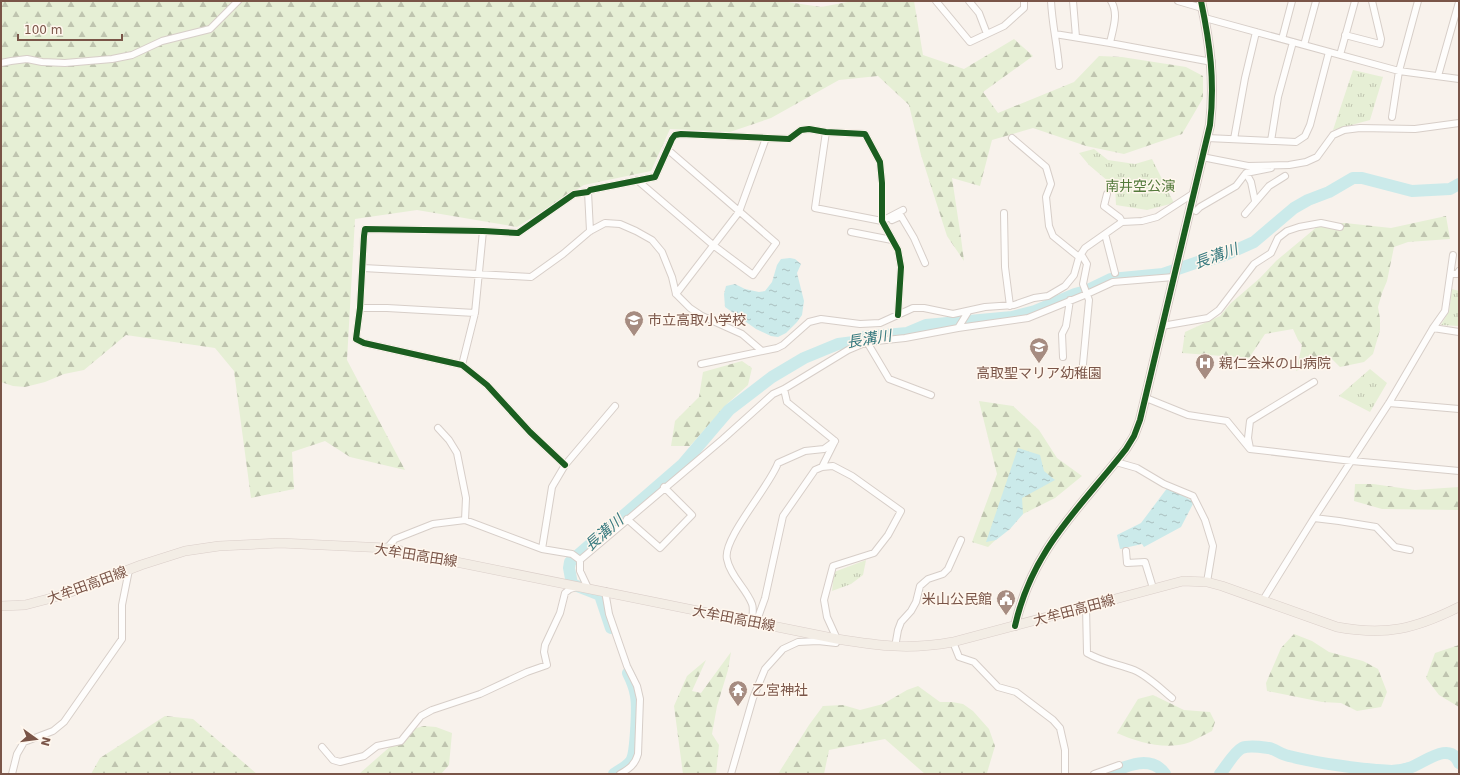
<svg xmlns="http://www.w3.org/2000/svg" width="1460" height="775" font-family="'DejaVu Sans','Noto Sans JP',sans-serif">
<style>
.forest{fill:url(#forest-firs)}
.park{fill:url(#park-tufts)}
.water{fill:url(#water-ripples)}
.lines{fill:none;stroke-linecap:round;stroke-linejoin:round}
.river{stroke:#cbeaea;stroke-width:12}
.street-casing{stroke:#d7cec8;stroke-width:8}
.secondary-casing{stroke:#d8cdc8;stroke-width:10}
.primary-casing{stroke:#dacec9;stroke-width:10}
.street{stroke:#fefdfc;stroke-width:6}
.secondary{stroke:#fefdfc;stroke-width:8}
.primary{stroke:#f3ede5;stroke-width:9}
.cycleway-casing{stroke:#fff7ee;stroke-width:8}
.cycleway{stroke:#1b5e20;stroke-width:6}
.labels{text-anchor:middle;dominant-baseline:central;stroke-width:3;stroke-linejoin:round;paint-order:stroke}
.park-label{font-size:14px;fill:#547a3c;stroke:#fff7ee}
.poi-label{font-size:14px;fill:#7a5548;stroke:#fff7ee;text-anchor:start}
.street-label{font-size:14px;fill:#7a5548;stroke:#fff7ee}
.water-label{font-size:15px;font-style:italic;fill:#3a7b80;stroke:#fff7ee}
</style>
<defs>
<pattern id="forest-firs" width="22" height="20" patternUnits="userSpaceOnUse"><rect width="22" height="20" fill="#e6efd5"/><path d="M5 1l3.5 6h-7zM16 11l3.5 6h-7z" fill="#bfc4af"/></pattern>
<pattern id="park-tufts" width="24" height="20" patternUnits="userSpaceOnUse"><rect width="24" height="20" fill="#e6efd5"/><path d="M3 7l-1-3M5 7V3M7 7l1-3M15 17l-1-3M17 17v-4M19 17l1-3" fill="none" stroke="#bfc4af"/></pattern>
<pattern id="water-ripples" width="26" height="14" patternUnits="userSpaceOnUse"><rect width="26" height="14" fill="#cbeaea"/><path d="M2 4q2-2 4 0t4 0M15 11q2-2 4 0t4 0" fill="none" stroke="#aac0c0"/></pattern>
</defs>
<rect width="100%" height="100%" fill="#f8f2ec"/>
<path class="forest" d="M1,1H781L821,7L853,1H914L923,55L964,69L1014,39L1033,56L983,92L998,113L1074,82L1099,56L1122,57L1186,67L1203,76V98L1182,134L1124,154L1086,146L1033,128L992,140L980,186L952,178L961,238L964,261L947,236L921,155L909,105L878,76L839,80L771,118L730,132L670,129L651,171L584,185L517,227L417,210L355,219L347,360L405,470L350,457L325,441L292,452L294,489L251,498L234,371L215,348L126,335L84,370L64,374L45,382L25,387L13,386L1,382Z
M1446,216L1450,239L1408,242L1394,247L1387,281L1382,293L1378,307L1380,319V330L1373,354L1364,362L1340,367L1328,355L1296,371L1302,345L1298,340L1293,329L1265,334L1249,358L1182,353L1185,332L1220,316L1231,303L1260,278L1276,261L1318,226L1335,223H1345L1391,228Z
M742,361L752,368L748,385L728,403L690,446H671L675,421L699,397L703,372Z
M979,401L1013,406L1039,430L1057,458L1082,476L1055,498L1023,514L988,547L972,542L997,474Z
M1355,484H1373L1415,490L1459,487V510L1382,509L1354,501Z
M1294,634L1312,641L1329,652L1363,661L1378,669L1387,692L1381,707L1357,711L1341,703L1322,702L1267,691L1266,683L1281,648Z
M1459,645V707L1439,695L1426,678L1435,653Z
M731,652L728,670L717,706L712,734L719,745L716,774H683L674,706L687,676L706,660L692,691L701,693Z
M918,686L940,702H952L963,704L973,711L989,729L995,746L987,773L925,774L885,739L829,750L824,774H778L809,725L823,706L843,705L860,710L883,704L907,690Z
M1153,695L1184,710L1210,712L1215,722L1212,731C1203,735 1193,742 1184,744C1162,749 1137,742 1117,733L1138,699Z
M165,716L193,719L257,774H91L100,758Z
M424,726L436,727L452,733L449,765L441,774H359L409,730Z"/>
<path class="park" d="M1353,70L1383,77L1370,120L1333,130Z
M1094,149L1108,160L1135,164L1152,159L1174,203L1147,210L1116,205L1115,187L1089,165L1079,153Z
M1452,289L1459,291V326L1441,325L1449,311Z
M1370,369L1387,383L1370,412L1339,396Z
M866,560L863,575L851,584L832,591L834,572Z"/>
<path class="water" d="M790,258L795,259L801,264L797,273L804,301L802,315L797,322L786,333L778,337L771,336L756,329L725,307L724,294L726,286L735,284L745,289L759,292L765,291L772,282L777,265L781,259Z
M1018,448L1040,455L1044,471L1055,480L1022,498L1023,514L1010,529L996,540L986,542Z
M1168,487L1194,502L1181,527L1144,547L1142,544L1120,549L1117,535L1141,523Z"/>
<g class="lines">
<path class="river" d="M611,628L600,595L572,584L569,568L570,562L683,464L729,410L772,377L804,358L838,344L854,342L865,337L907,333L926,325L1012,317L1035,311L1075,294L1086,291L1111,279L1163,274L1201,261H1206L1225,255L1254,242L1294,208L1308,200L1329,192L1353,178H1362L1412,191L1450,189L1459,184
M614,774C619,770 627,767 631,761C636,754 638,706 636,696C635,688 632,681 628,673
M1108,774C1126,766 1151,754 1165,774
M1220,774C1226,767 1234,752 1242,748C1249,745 1261,747 1269,748C1275,749 1282,755 1289,756C1317,763 1347,767 1376,770C1388,771 1398,772 1409,768C1424,763 1450,740 1459,763"/>
<g class="street-casing">
<path id="street" d="M936,1L970,42L1004,26L1024,8V1
M969,1L979,13L987,34
M1051,1C1052,23 1057,44 1059,66
M1073,1L1076,37
M1178,1L1202,8
M1205,18L1399,71L1459,79
M1055,34L1110,43L1212,62
M1345,35L1380,44L1381,39L1372,1
M1282,39L1292,1
M1110,43C1113,28 1119,14 1111,1
M1304,45L1316,1
M1340,55L1355,1
M1,63L11,61L27,59L42,62L65,63L112,59L132,55L162,41L210,29L238,1
M1438,76L1459,2
M1392,117L1399,71L1418,1
M826,132L815,208L882,221L903,210
M1012,138L1046,167L1051,184L1046,197L1049,226L1053,236L1079,257
M1207,138L1296,142L1305,136L1310,125L1329,52
M1234,139L1245,78L1256,32
M1271,141L1278,97L1293,42
M1202,157L1248,166L1289,165L1306,162L1317,157L1333,135L1344,130L1360,128L1415,129L1459,123
M1246,173L1251,182L1255,201
M637,180L713,245L753,275L776,243L667,149
M588,192L590,231
M1107,194L1104,206L1120,218L1122,222
M1196,211L1200,207L1236,186L1246,173L1271,168
M1004,213L1005,267L1010,306
M1245,214L1269,186L1285,176
M892,220L901,216L914,238L925,263
M851,232L892,240
M1105,234L1115,273
M1081,254L1087,264L1083,284L1089,300L1083,364
M363,268L531,277L563,254L590,231L605,223L620,224L636,231L652,240L662,252L672,277L676,294L690,308L702,316L742,334L762,351
M1451,274H1457L1459,271
M676,294L739,212L766,138
M360,308H387L475,313
M1162,326L1208,318L1219,310L1254,264L1271,253L1278,238L1287,231L1299,227L1321,223L1340,227
M958,328L1028,318L1087,294L1113,282L1174,277
M1433,328L1459,332
M867,342L889,379L931,395
M1063,357L1062,334L1066,326L1070,300
M701,364L777,348L783,345L809,322L821,319L860,324L880,323L913,308H924L953,314L985,307L1014,305L1034,298L1048,296L1065,286L1074,275L1079,257L1085,248L1122,222L1142,221L1157,217L1194,193
M462,365L475,313L483,231
M784,389L787,402L835,441L822,467
M1146,398L1188,415L1227,421L1250,449L1352,461L1459,471
M1389,403L1459,409
M438,428L449,440L457,453L466,498L465,520
M1250,448L1248,438L1250,421L1314,382
M1116,462L1137,468L1164,484L1193,496L1205,520L1213,546L1207,582
M565,465L530,432L487,385L462,365L364,343L356,339L360,308L364,236L365,229L483,231L518,233L574,194L588,192L590,190L655,177L672,139L675,135L681,134L789,139L801,130L809,129L826,132L865,134L880,162L882,183V221L898,250L901,267L898,315
M1314,518L1339,521L1376,527L1395,547L1410,550
M627,519L660,548L692,515L664,487
M387,548L395,539L433,524L465,520L542,549L572,554L580,560
M542,549L552,487L565,465L615,406
M1126,551L1127,563L1145,562L1153,588
M580,560L723,439L773,394L784,389L848,350L867,342L905,338L958,328L968,312
M580,560V571L588,588
M605,591L609,614L627,666L637,686L640,699L638,754C635,765 629,769 620,774
M1263,600L1314,518L1389,403L1433,328L1445,311L1453,255
M1086,606L1087,653C1102,662 1118,664 1134,670C1148,676 1160,688 1172,698
M752,622C752,617 754,609 752,604C746,588 730,576 727,559C722,539 770,486 778,463L805,451L824,449L835,441
M953,642L959,657L974,662L998,687L1016,692L1053,720L1060,728L1065,750V774
M895,647L898,630L901,622L911,611L916,602L920,586L928,579L943,574L948,569L961,540
M322,747L333,760L340,762L364,756L377,746L401,741L421,716L432,710L480,694L527,672L547,665L544,652L545,645L560,613L565,593L570,589L577,587
M12,774L17,754L24,742L53,731L64,722L122,639V605L129,570
M731,774L753,698L765,669L783,649L798,642L818,641L836,643L837,639L827,617L824,600L833,566L874,553L888,535L901,511L852,476L833,466L822,467L815,470L783,516L765,598L756,623
M1094,774L1119,765"/>
</g>
<g class="secondary-casing">
<path id="secondary" d="M1015,626C1032,549 1080,508 1126,449L1134,436L1140,420L1210,125C1215,81 1210,44 1201,1"/>
</g>
<g class="primary-casing">
<path id="primary" d="M1,606L25,605L48,599L68,593L141,565L185,551L219,546L280,543L387,548L837,639C881,646 909,650 953,642L1183,581L1207,582L1222,586L1337,627C1386,636 1415,629 1459,607"/>
</g>
<use href="#street" class="street"/>
<use href="#secondary" class="secondary"/>
<use href="#primary" class="primary"/>
<g class="cycleway-casing">
<path id="cycleway" d="M565,465L530,432L487,385L462,365L364,343L356,339L360,308L364,236L365,229L483,231L518,233L574,194L588,192L590,190L655,177L672,139L675,135L681,134L789,139L801,130L809,129L826,132L865,134L880,162L882,183V221L898,250L901,267L898,315
M1015,626C1032,549 1080,508 1126,449L1134,436L1140,420L1210,125C1215,81 1210,44 1201,1"/>
</g>
<use href="#cycleway" class="cycleway"/>
</g>
<defs>
<g id="school-pin" transform="scale(1)"><path d="M0 17L-7.5 6A9.5 9.5 0 1 1 7.5 6Z" fill="#a68c81" stroke="#fff7ee"/><path d="M0-5L7-2L0 1L-7-2ZM-4 1L0 2.5L4 1V4Q0 6-4 4Z" fill="#fff"/></g>
<g id="hospital-pin" transform="scale(1)"><path d="M0 17L-7.5 6A9.5 9.5 0 1 1 7.5 6Z" fill="#a68c81" stroke="#fff7ee"/><path d="M-5-5h3v3.5h4V-5h3V5h-3V1.5h-4V5h-3Z" fill="#fff"/></g>
<g id="civic-pin" transform="scale(1)"><path d="M0 17L-7.5 6A9.5 9.5 0 1 1 7.5 6Z" fill="#a68c81" stroke="#fff7ee"/><path d="M-.6-6.5H3V-4.5H.6V-3L4-1V1h2V6H-6V1h2V-1L-.6-3ZM-1.2 2.5V6h2.4V2.5Z" fill="#fff"/></g>
<g id="temple-pin" transform="scale(1)"><path d="M0 17L-7.5 6A9.5 9.5 0 1 1 7.5 6Z" fill="#a68c81" stroke="#fff7ee"/><path d="M0-6L5-2H3V0L6.5 2.5H4V6H1.5V3h-3V6H-4V2.5H-6.5L-3 0V-2H-5Z" fill="#fff"/></g>
</defs>
<g fill-rule="evenodd">
<use href="#school-pin" x="634" y="320"/>
<use href="#school-pin" x="1039" y="347"/>
<use href="#hospital-pin" x="1205" y="363"/>
<use href="#civic-pin" x="1006" y="599"/>
<use href="#temple-pin" x="738" y="690"/>
</g>
<g class="labels">
<g class="park-label">
<text x="1140" y="186">南井空公演</text>
</g>
<g class="poi-label">
<text x="648" y="320">市立高取小学校</text>
<text x="1219" y="363">親仁会米の山病院</text>
<text x="1039" y="373" text-anchor="middle">高取聖マリア幼稚園</text>
<text x="992" y="599" text-anchor="end">米山公民館</text>
<text x="752" y="690">乙宮神社</text>
</g>
<g class="street-label">
<text transform="translate(416 555) rotate(9)">大牟田高田線</text>
<text transform="translate(87 585) rotate(-20)">大牟田高田線</text>
<text transform="translate(1074 610) rotate(-15)">大牟田高田線</text>
<text transform="translate(734 618) rotate(11)">大牟田高田線</text>
</g>
<g class="water-label">
<text transform="translate(1216 256) rotate(-20)">長溝川</text>
<text transform="translate(869 339) rotate(-9)">長溝川</text>
<text transform="translate(604 533) rotate(-41)">長溝川</text>
</g>
</g>
<rect width="1460" height="775" fill="none" stroke="#7a5548" stroke-width="4"/>
<g transform="translate(36 739) rotate(104)" stroke="#fff7ee" stroke-width="3" paint-order="stroke">
<path d="M0-3L7 15L0 10L-7 15Z" fill="#7a5548"/>
<text y="-6" font-size="11" font-weight="bold" text-anchor="middle" fill="#7a5548">N</text>
</g>
<path d="M18 34v6h104v-6" fill="none" stroke="#7a5548" stroke-width="2"/>
<text x="24" y="34" font-size="12" fill="#7a5548" stroke="#fff7ee" stroke-width="3" paint-order="stroke">100 m</text>
</svg>
